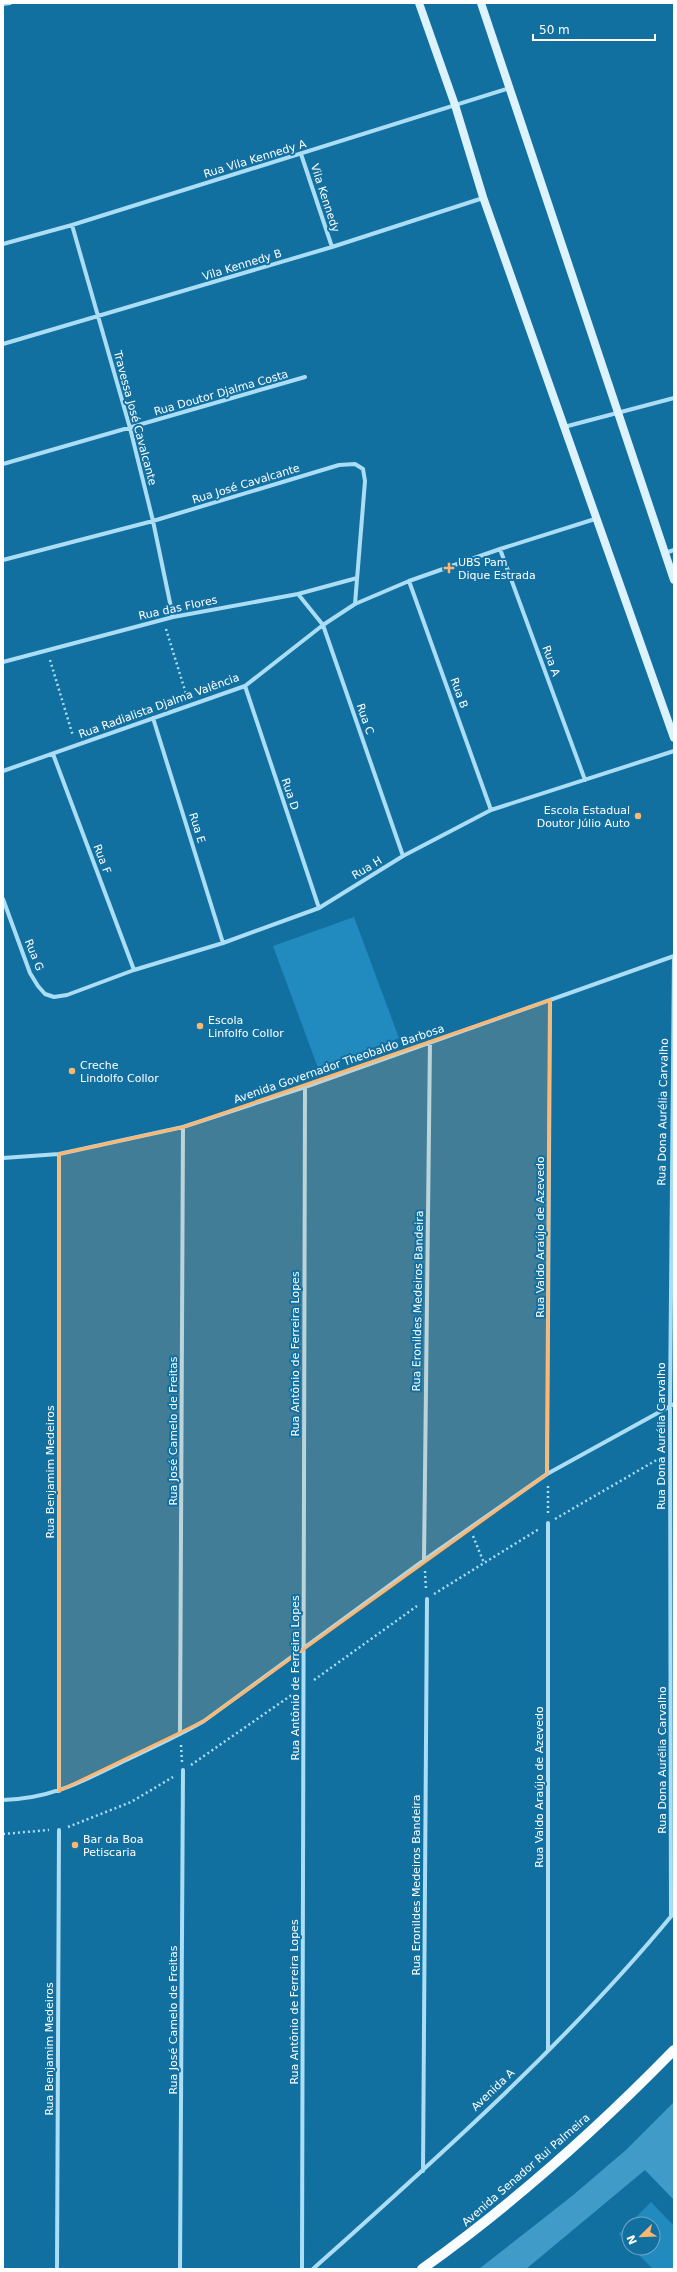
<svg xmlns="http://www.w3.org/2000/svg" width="677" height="2272" font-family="'DejaVu Sans',sans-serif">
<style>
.green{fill:#218abe}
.building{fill:#409bc9}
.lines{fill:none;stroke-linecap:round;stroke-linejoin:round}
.path{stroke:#abddf5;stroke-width:2.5;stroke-dasharray:2 3;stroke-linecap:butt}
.street{stroke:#abddf5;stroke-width:4}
.secondary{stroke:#dcf2fd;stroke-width:8}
.primary{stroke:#f9fdff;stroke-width:10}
.marked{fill:#ffb66f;fill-opacity:0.2;stroke:#ffb66f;stroke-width:3;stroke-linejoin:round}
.poi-dot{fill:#ffb66f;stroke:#1270a1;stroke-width:1.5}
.labels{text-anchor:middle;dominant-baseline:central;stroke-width:4;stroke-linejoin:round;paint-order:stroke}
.street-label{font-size:11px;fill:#fff;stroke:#1270a1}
.poi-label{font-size:11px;fill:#fff;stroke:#1270a1;text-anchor:start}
</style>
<rect width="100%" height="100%" fill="#1270a1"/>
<path class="green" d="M354,917L399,1038L318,1068L273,946Z
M651,2202L674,2226V2269H653L632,2248H653V2224H629V2245L619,2234Z"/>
<path class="building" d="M674,2102V2200L645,2170L526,2269H479L572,2196L626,2150Z"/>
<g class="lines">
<path class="path" d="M166,629L187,697
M50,660L73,736
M548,1486V1513
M555,1519L660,1458
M473,1536L484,1563
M425,1571L426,1590
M434,1594L539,1529
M314,1680L417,1606
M181,1745L182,1762
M191,1765L293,1694
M68,1827L131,1802L173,1777
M3,1834L49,1830"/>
<path class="street" d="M3,4L10,3
M301,154L332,247
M72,225L130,428L153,521L173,617
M3,244L72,225L510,88
M3,344L332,247L483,198
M564,427L674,398
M3,464L305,377
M500,549L585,780
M665,553L674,550
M3,560L153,521L339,465L355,464L363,469L365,481L355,604
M409,581L491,810
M298,594L323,625L403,856
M3,662L173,617L298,594L357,578
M245,686L319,908
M153,718L223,943
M53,754L134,970
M3,771L245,686L323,625L355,604L409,581L500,549L595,519
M3,899L30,973L38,986L45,994L54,997L67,995L134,970L223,943L319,908L403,856L491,810L674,751
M3,1158L59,1154L183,1127L305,1087L674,956
M547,1474L550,1000
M548,1523V2050
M424,1560L430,1042
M180,1734L183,1127
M59,1791V1154
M3,1800C51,1799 83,1781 124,1761C151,1748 178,1736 204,1721L424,1560L547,1474L674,1404
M671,1916L670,1406L674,956
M423,2171L427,1599
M57,2269L59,1830
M180,2269L183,1770
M302,2269L305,1087
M313,2269C437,2158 567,2043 673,1914"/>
<path class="secondary" d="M419,3L455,105L483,197L674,738
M481,3L674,580"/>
<path class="primary" d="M422,2269C513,2204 596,2130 674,2050"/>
</g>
<path class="marked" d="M550,1000L547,1474L204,1721L59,1791V1154L183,1127Z"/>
<g class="poi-dot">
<path d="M447 562h4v4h4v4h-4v4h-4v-4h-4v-4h4z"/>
<circle cx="638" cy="816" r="4"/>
<circle cx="200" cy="1026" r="4"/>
<circle cx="72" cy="1071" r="4"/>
<circle cx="75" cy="1845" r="4"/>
</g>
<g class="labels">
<g class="street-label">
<text transform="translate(255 159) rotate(-17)">Rua Vila Kennedy A</text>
<text transform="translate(325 198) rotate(72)">Vila Kennedy</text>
<text transform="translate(242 265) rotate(-17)">Vila Kennedy B</text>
<text transform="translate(221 393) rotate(-16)">Rua Doutor Djalma Costa</text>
<text transform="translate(135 418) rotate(75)">Travessa José Cavalcante</text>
<text transform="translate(246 484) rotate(-17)">Rua José Cavalcante</text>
<text transform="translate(178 608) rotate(-12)">Rua das Flores</text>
<text transform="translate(551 661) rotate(70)">Rua A</text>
<text transform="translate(459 693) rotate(70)">Rua B</text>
<text transform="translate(159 706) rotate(-20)">Rua Radialista Djalma Valência</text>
<text transform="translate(365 719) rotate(71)">Rua C</text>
<text transform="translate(290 794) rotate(72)">Rua D</text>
<text transform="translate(197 828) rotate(73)">Rua E</text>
<text transform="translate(102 859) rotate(69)">Rua F</text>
<text transform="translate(367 868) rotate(-31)">Rua H</text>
<text transform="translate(34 955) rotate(68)">Rua G</text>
<text transform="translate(339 1064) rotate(-19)">Avenida Governador Theobaldo Barbosa</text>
<text transform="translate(663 1112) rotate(-89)">Rua Dona Aurélia Carvalho</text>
<text transform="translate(540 1237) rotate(-90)">Rua Valdo Araújo de Azevedo</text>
<text transform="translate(418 1301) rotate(-89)">Rua Eronildes Medeiros Bandeira</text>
<text transform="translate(295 1354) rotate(-90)">Rua Antônio de Ferreira Lopes</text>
<text transform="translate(173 1431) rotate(-90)">Rua José Camelo de Freitas</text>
<text transform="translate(661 1436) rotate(-90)">Rua Dona Aurélia Carvalho</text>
<text transform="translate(50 1472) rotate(-90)">Rua Benjamim Medeiros</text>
<text transform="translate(295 1678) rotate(-90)">Rua Antônio de Ferreira Lopes</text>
<text transform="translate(662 1760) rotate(-90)">Rua Dona Aurélia Carvalho</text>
<text transform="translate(539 1787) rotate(-90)">Rua Valdo Araújo de Azevedo</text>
<text transform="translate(416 1885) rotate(-90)">Rua Eronildes Medeiros Bandeira</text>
<text transform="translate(294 2002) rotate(-90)">Rua Antônio de Ferreira Lopes</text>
<text transform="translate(173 2020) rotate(-90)">Rua José Camelo de Freitas</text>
<text transform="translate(49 2049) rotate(-90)">Rua Benjamim Medeiros</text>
<text transform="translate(493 2090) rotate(-44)">Avenida A</text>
<text transform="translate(526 2170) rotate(-41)">Avenida Senador Rui Palmeira</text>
</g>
<g class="poi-label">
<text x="458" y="562">UBS Pam<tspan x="458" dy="13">Dique Estrada</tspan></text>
<text x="630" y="810" text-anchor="end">Escola Estadual<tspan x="630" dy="13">Doutor Júlio Auto</tspan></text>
<text x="208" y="1020">Escola<tspan x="208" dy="13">Linfolfo Collor</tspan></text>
<text x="80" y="1065">Creche<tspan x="80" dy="13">Lindolfo Collor</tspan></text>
<text x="83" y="1839">Bar da Boa<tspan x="83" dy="13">Petiscaria</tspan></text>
</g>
</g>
<rect width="677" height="2272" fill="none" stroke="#ffffff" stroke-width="8"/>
<g transform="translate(641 2236) rotate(247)"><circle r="19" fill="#1270a1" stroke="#71a9c7"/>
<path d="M0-3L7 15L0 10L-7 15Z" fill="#ffb66f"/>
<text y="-6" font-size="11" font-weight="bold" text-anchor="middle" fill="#ffffff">N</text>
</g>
<path d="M533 34v6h122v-6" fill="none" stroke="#ffffff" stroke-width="2"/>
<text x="539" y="34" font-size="12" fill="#ffffff" stroke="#1270a1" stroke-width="3" paint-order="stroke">50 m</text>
</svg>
